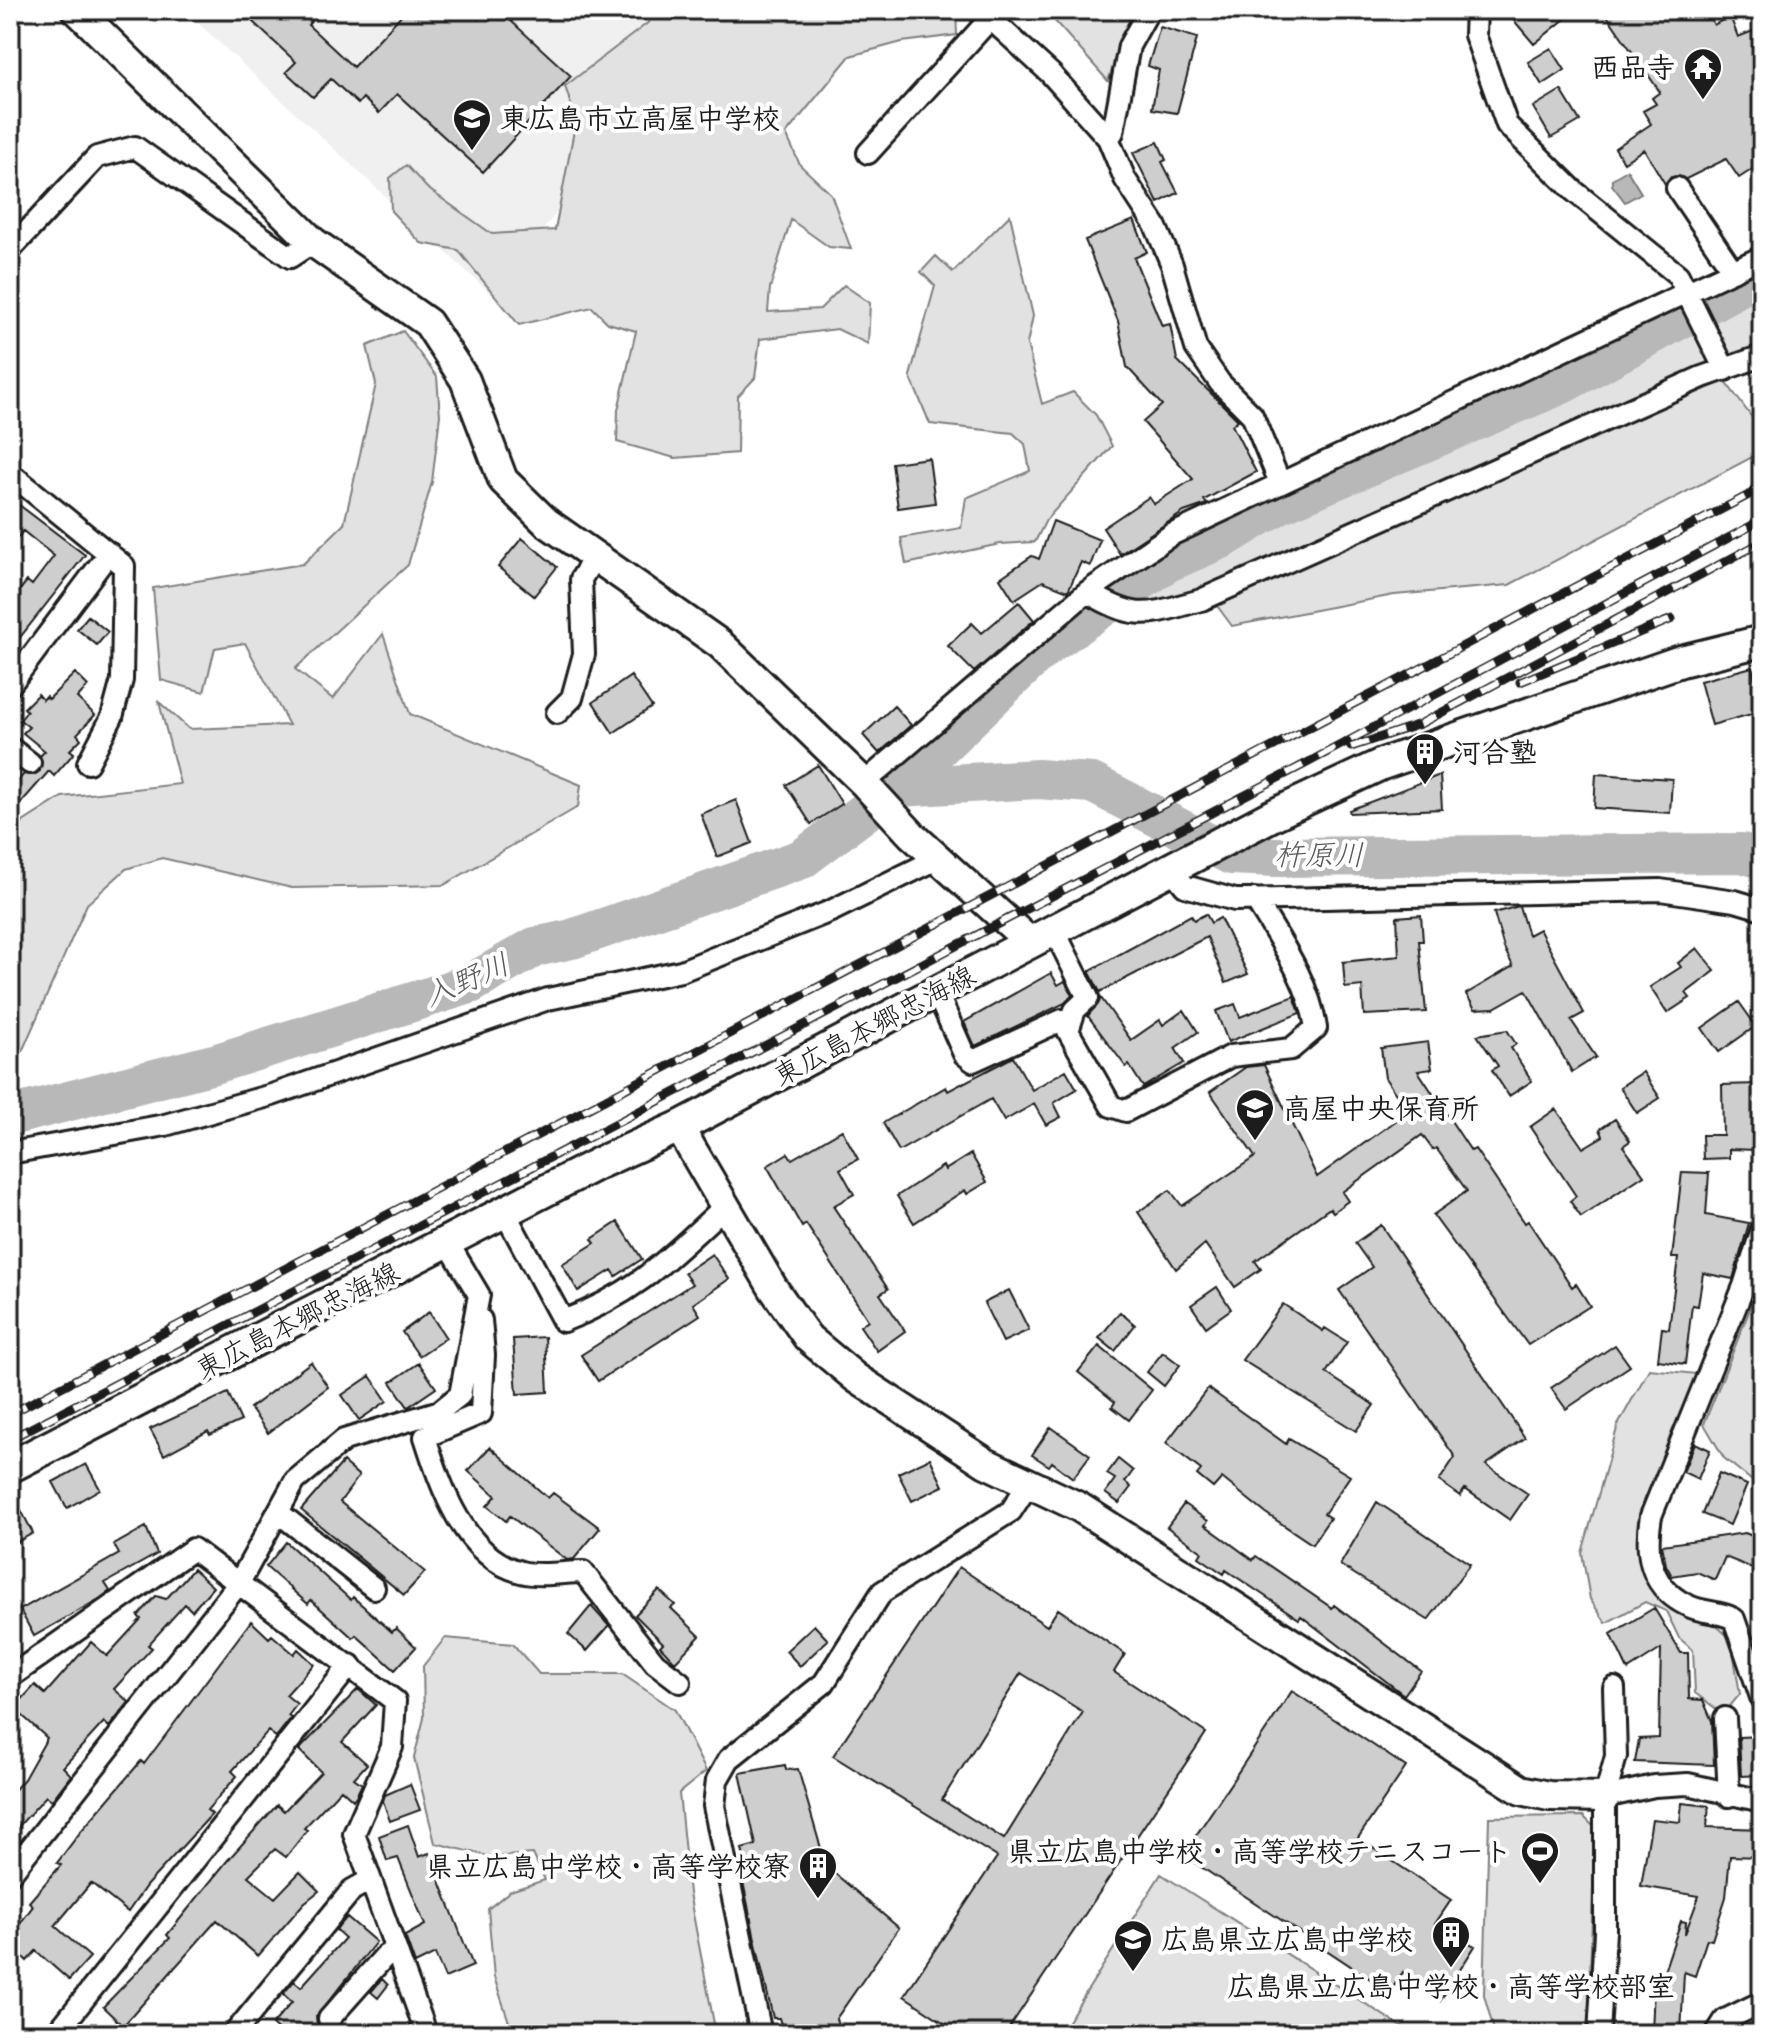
<svg xmlns="http://www.w3.org/2000/svg" width="1772" height="2044" font-family="Delius,'Klee One',sans-serif">
<style>
.built{fill:#f0f0f0}
.green{fill:#e2e2e2;stroke:#7f7f7f;stroke-width:2}
.water{fill:#b8b8b8;stroke:#7a7a7a;stroke-width:2}
.lines{fill:none;stroke-linecap:round;stroke-linejoin:round}
.river{stroke:#b8b8b8;stroke-width:40}
.building{fill:#cecece;stroke:#1c1c1c;stroke-width:2;fill-rule:evenodd}
.street-casing{stroke:#1c1c1c;stroke-width:26}
.secondary-casing{stroke:#1c1c1c;stroke-width:34}
.primary-casing{stroke:#1c1c1c;stroke-width:36}
.street{stroke:#fff;stroke-width:20}
.secondary{stroke:#fff;stroke-width:28}
.primary{stroke:#fff;stroke-width:30}
.rail-casing{stroke:#1c1c1c;stroke-width:9}
.rail{stroke:#fff;stroke-width:6;stroke-dasharray:18;stroke-linecap:butt}
.labels{text-anchor:middle;dominant-baseline:central;stroke-width:8;stroke-linejoin:round;paint-order:stroke}
.poi-label{font-size:28px;font-weight:bold;fill:#1c1c1c;stroke:#fff;text-anchor:start}
.street-label{font-size:28px;fill:#1c1c1c;stroke:#fff}
.water-label{font-size:30px;font-style:italic;fill:#5a5a5a;stroke:#fff}
</style>
<rect width="100%" height="100%" fill="#fff"/>
<filter id="ink" filterUnits="userSpaceOnUse"><feTurbulence type="fractalNoise" baseFrequency=".0125" numOctaves="2"/><feDisplacementMap in="SourceGraphic" scale="16" xChannelSelector="R" yChannelSelector="G"/><feConvolveMatrix kernelMatrix="1 2 1 2 8 2 1 2 1" color-interpolation-filters="sRGB"/></filter>
<g filter="url(#ink)">
<path class="built" d="M184,10H726L490,293Z"/>
<path class="green" d="M652,10H956L957,35L902,42L850,56L786,134L800,165L831,194L851,249L829,247L791,220L770,288L768,312L820,309L844,285L870,303L868,344L837,329L760,339L755,378L738,396L737,453L675,458L617,442L618,410L636,331L608,323L592,307L519,325L458,250L421,243L391,211L390,178L406,165L427,188L492,234L555,230L576,120L565,86L649,22Z
M1045,10H1133L1108,81Z
M1010,215L1033,316L1027,344L1042,404L1073,392L1096,415L1112,446L1046,520L1035,542L1000,544L906,564L901,538L961,528L966,498L1030,471L1025,444L1013,433L930,424L910,376L935,286L921,272L936,256L953,272Z
M1762,290V347L1232,587L1725,381L1762,431V452L1509,585L1394,595L1232,626L1209,595L1142,614L1128,599L1382,470L1551,399Z
M403,331L437,377L440,415L432,482L408,565L295,669L333,699L383,634L410,714L581,785L578,807L444,885L292,888L162,858L126,869L87,904L10,1079V852L23,822L62,797L180,784L159,702L189,729L289,725L245,643L215,648L204,692L161,680L153,588L303,564L344,524L376,384L367,346Z
M1762,1279V1489L1724,1458L1704,1424Z
M1649,1369L1697,1374L1638,1541L1651,1587L1706,1616L1731,1639L1740,1694L1718,1721L1719,1711L1695,1693L1693,1650L1679,1638L1666,1611L1645,1602L1606,1623L1590,1599L1582,1553L1618,1425Z
M445,1638L513,1644L539,1674H622L675,1710L706,1771L679,1793L689,1893L716,2034H513L494,1977L488,1909L510,1891L545,1880L533,1854L492,1857L435,1843L414,1758L424,1718L423,1666Z
M1583,1816L1595,1828L1588,2034H1495L1484,1995L1489,1817Z
M1161,1874L1413,2034H1060Z"/>
<path class="water" d="M1627,170L1641,193L1625,202L1612,185V179Z"/>
<g class="lines">
<path class="river" d="M898,787L1038,779L1092,783L1231,855L1276,857L1742,853L1762,859
M10,1116L214,1064L470,984L535,947L572,939L802,859L898,787L1044,648L1166,563L1224,538L1281,503L1562,384L1762,274"/>
</g>
<path class="building" d="M240,10H321L308,25L353,67L406,10H468L478,19L486,10H499L571,76L483,172L397,94L379,113L363,98L358,104L331,79L313,97L286,72L296,62Z
M1505,10H1576L1534,44Z
M1603,10H1706L1714,25L1730,16L1738,37L1753,31L1762,46V163L1739,178L1726,159L1686,179L1670,177L1665,184L1644,149L1624,162L1615,148L1651,124L1643,111L1656,104L1652,98L1660,92Z
M1160,27L1197,38L1177,113L1152,109L1159,70L1148,66Z
M1551,48L1565,70L1542,85L1528,62Z
M1561,90L1580,121L1551,138L1533,107Z
M1158,142L1166,160L1162,162L1178,193L1158,203L1133,153Z
M1134,220L1147,252L1134,258L1162,326L1170,324L1177,360L1238,420L1232,425L1256,472L1204,500L1207,504L1184,512L1120,554L1103,528L1149,497L1154,504L1193,479L1143,422L1162,405L1127,367L1118,321L1085,240Z
M929,458L935,503L898,508L892,463Z
M10,498L85,555L10,650V602L27,581L32,585L54,556L23,531L10,547Z
M1053,521L1100,540L1090,566L1081,562L1068,591L1043,581L1014,600L1000,578L1032,556L1039,559Z
M522,538L557,567L534,596L498,567Z
M1019,602L1034,620L974,672L948,646L972,623L982,633Z
M88,616L108,632L97,645L77,629Z
M1752,667L1762,711L1712,725L1700,681Z
M75,673L88,686L77,698L95,715L77,734L81,739L70,750L74,753L54,776L49,771L20,804L10,795V789L24,774L34,775L40,771V756L45,751L23,733L29,727L20,720L27,711L24,708L38,694L43,700L46,696L49,699Z
M631,676L652,707L613,733L593,702Z
M894,706L911,725L879,753L863,735Z
M818,765L842,804L811,824L786,785Z
M1596,774L1672,779L1670,813L1594,808Z
M1440,775L1442,809L1350,813L1349,810Z
M736,800L752,843L717,857L701,814Z
M1519,906L1528,935L1539,929L1584,1013L1571,1020L1596,1057L1572,1072L1526,990L1494,1008L1475,1009L1466,994L1513,966L1504,948L1494,913Z
M1206,914L1211,923L1220,918L1248,974L1226,983L1207,937L1100,992L1089,971L1191,915L1194,920Z
M1421,915L1423,941H1419L1426,1012L1364,1015L1362,986L1345,988L1343,962L1399,956L1397,917Z
M1697,948L1715,971L1686,993L1690,998L1667,1013L1650,987L1681,967L1678,963Z
M1051,973L1058,985L1065,981L1072,995L1065,1003L975,1046L964,1022Z
M1294,996L1300,1013L1228,1042L1216,1011L1235,1004L1240,1017Z
M1101,998L1131,1040L1160,1020L1163,1025L1184,1010L1198,1032L1175,1048L1184,1063L1143,1087L1129,1065L1126,1067L1088,1016Z
M1739,1002L1756,1026L1719,1052L1702,1028Z
M1507,1030L1516,1044L1511,1048L1532,1081L1509,1096L1492,1070L1498,1066L1477,1035Z
M1428,1042L1432,1069L1418,1071L1471,1151L1475,1149L1525,1223L1528,1221L1572,1287L1576,1284L1590,1306L1528,1345L1433,1215L1467,1191L1436,1148L1433,1150L1422,1135L1342,1192L1348,1201L1333,1212L1330,1208L1255,1261L1261,1269L1235,1287L1205,1244L1176,1269L1138,1212L1170,1190L1182,1206L1255,1157L1210,1092L1246,1067L1264,1065L1317,1177L1408,1112L1385,1078L1381,1048Z
M1013,1057L1032,1090L1066,1070L1077,1089L1054,1103L1061,1117L1046,1125L1034,1104L1004,1121L991,1099L899,1151L883,1123L946,1087L948,1091Z
M1643,1072L1660,1098L1637,1113L1620,1087Z
M1758,1084L1756,1150L1729,1149V1158L1703,1159L1702,1135H1723L1722,1085Z
M1556,1109L1583,1148L1603,1136L1600,1129L1615,1119L1630,1141L1623,1146L1644,1175L1581,1217L1570,1201L1576,1196L1530,1127Z
M842,1130L858,1159L840,1169L854,1194L833,1206L888,1289L880,1294L905,1331L877,1351L860,1326L868,1320L806,1224L802,1227L767,1166L788,1153L792,1159Z
M971,1154L987,1182L967,1194L965,1190L914,1223L897,1196L943,1166L945,1170Z
M1682,1172L1709,1173L1706,1215L1749,1223L1733,1279L1703,1273L1698,1306L1692,1305L1685,1364L1658,1360L1662,1328L1669,1329L1678,1258H1672Z
M618,1222L642,1259L616,1276L612,1270L578,1291L562,1264L595,1243L592,1239Z
M1381,1225L1525,1438L1486,1465L1528,1494L1510,1520L1465,1489L1460,1496L1439,1481L1455,1457L1339,1290L1372,1267L1355,1243Z
M712,1254L729,1279L693,1304L700,1315L598,1381L581,1355L692,1284L684,1273Z
M1217,1287L1231,1309L1206,1327L1191,1305Z
M1009,1290L1029,1330L1003,1342L984,1303Z
M1283,1304L1323,1331L1325,1328L1347,1342L1326,1373L1374,1405L1356,1431L1242,1360Z
M429,1312L446,1338L419,1356L402,1332Z
M1120,1312L1135,1325L1115,1351L1099,1338Z
M545,1337L548,1392L517,1394L513,1339Z
M1615,1345L1630,1366L1566,1409L1551,1388Z
M1099,1346L1152,1390L1129,1420L1112,1407L1115,1402L1078,1372Z
M1163,1352L1180,1365L1164,1386L1147,1372Z
M311,1362L328,1387L268,1433L250,1408Z
M419,1363L436,1388L408,1407L391,1382Z
M370,1376L387,1401L359,1420L342,1395Z
M1208,1388L1286,1444L1289,1439L1350,1476L1324,1514L1330,1518L1312,1544L1264,1512L1222,1478L1213,1488L1197,1475L1201,1470L1166,1443Z
M228,1393L241,1421L210,1435L208,1431L164,1455L150,1429Z
M1051,1427L1090,1455L1073,1478L1052,1462L1049,1466L1032,1455Z
M1695,1443L1710,1450L1698,1479L1683,1472Z
M490,1447L548,1498L553,1493L600,1528L574,1559L567,1560L510,1516L506,1521L487,1506L496,1496L468,1471Z
M930,1458L943,1486L912,1501L898,1473Z
M1118,1459L1133,1471L1125,1482L1131,1487L1119,1503L1105,1493L1115,1479L1107,1474Z
M343,1462L359,1476L340,1502L425,1572L404,1595L301,1510Z
M86,1464L100,1489L67,1508L53,1482Z
M1719,1473L1747,1485L1730,1525L1702,1514Z
M10,1489L33,1533L10,1546Z
M1377,1502L1470,1564L1428,1620L1340,1565Z
M1184,1504L1208,1521L1205,1525L1253,1560L1256,1556L1332,1608L1334,1605L1421,1671L1404,1695L1301,1616L1299,1619L1226,1570L1224,1574L1199,1557L1202,1552L1167,1527Z
M146,1527L157,1554L105,1583L110,1591L99,1599L34,1636L20,1610L119,1554L114,1545Z
M1745,1533L1762,1540V1572L1725,1557L1715,1580L1697,1572L1672,1576L1666,1565L1662,1545Z
M286,1542L351,1600L353,1597L392,1632L396,1628L416,1647L395,1670L356,1635L353,1638L311,1600L308,1604L266,1567Z
M959,1567L1047,1626L1058,1609L1125,1654L1114,1672L1206,1733L1005,2034H961L904,1996L997,1857L833,1756ZM1021,1673L1083,1712L1004,1839L942,1800Z
M193,1569L213,1587L192,1611L185,1604L148,1645L152,1648L114,1689L129,1702L109,1727L104,1722L63,1767L71,1775L52,1800L46,1796L10,1836V1795L24,1779L47,1738L14,1708L35,1685L45,1694L91,1642L107,1656L141,1619L138,1616L156,1596L166,1599Z
M659,1590L675,1605L671,1608L700,1636L675,1662L660,1646L663,1643L635,1615Z
M591,1606L609,1626L587,1651L568,1634Z
M1654,1608L1681,1653H1688L1689,1699L1703,1700L1712,1721L1714,1765L1635,1762L1639,1739L1659,1738L1661,1649L1628,1670L1611,1634Z
M251,1621L269,1638L272,1635L294,1654L298,1649L314,1664L286,1695L297,1704L288,1716L291,1718L276,1737L268,1731L232,1771L237,1776L207,1810L212,1814L146,1886L128,1912L91,1883L55,1926L90,1957L69,1980L36,1951L27,1961L22,1956L10,1970V1937L33,1906L29,1902L61,1865L57,1863L82,1830L141,1761L144,1764Z
M814,1625L828,1640L800,1666L786,1651Z
M358,1689L376,1705L342,1742L367,1764L354,1778L362,1784L356,1796L353,1800L341,1789L304,1828L307,1830L286,1857L275,1849L248,1876L275,1898L300,1872L319,1891L304,1903L258,1956L217,1920L123,2026L103,2007L170,1938L167,1935L227,1861L277,1805L284,1811L321,1772L299,1750Z
M1292,1691L1406,1767L1358,1838L1451,1900L1435,1924L1475,1946L1440,2001L1403,1972L1390,1992L1183,1855Z
M1762,1736V1775L1741,1776L1739,1737Z
M785,1765L786,1770L798,1769L826,1866L899,1928L836,2019L842,2034H784L779,2018H773L755,1939L741,1872L747,1871L742,1849L756,1845L740,1773Z
M410,1784L420,1810L390,1821L383,1801L385,1795Z
M1682,1803L1709,1806L1707,1827L1762,1829L1760,1857L1730,1856L1726,1897L1712,1940L1707,1939L1695,1976L1684,1972L1681,2034L1652,2033L1654,1986H1659L1681,1921L1686,1922L1685,1934L1699,1896L1641,1886L1652,1819L1680,1822Z
M408,1825L419,1857L429,1853L473,1966L445,1978L435,1954L415,1964L405,1936L425,1925L398,1858L387,1861L379,1836Z
M347,1917L376,1942L316,2017L317,2024L326,2031H334L341,2025L352,2034H282L272,2025L292,2002L283,1994L294,1981L301,1987L345,1938L336,1930Z
M382,1979L388,1985L378,1998L371,1992Z"/>
<g class="lines">
<g class="street-casing">
<path id="street" d="M981,10L1050,73L1108,138L1125,179L1155,225L1172,265L1196,348L1220,383L1252,415L1280,483
M1476,10L1475,35L1507,125L1574,191L1678,275L1725,370
M1108,138L1113,132L1129,46L1149,10
M868,153L998,10
M1677,188L1733,271
M10,250L97,157L135,147L290,257L313,242
M10,473L124,566L122,680L112,717L88,763
M1087,592C1139,622 1145,615 1201,600L1702,377L1762,356
M10,685L109,553
M557,713L572,698L584,654L581,579L595,556
M10,748L30,763
M864,783L1087,592L1171,535L1762,257
M1172,870L1185,886L1235,900L1660,890L1735,901L1762,909
M1055,932L1088,998L1075,1010L1068,1031L1111,1106L1126,1111L1231,1056L1291,1049L1316,1028C1309,981 1279,939 1255,899
M937,993L964,1054L973,1061L1062,1020H1071
M10,1153L165,1125L272,1095L548,999L681,971L831,911L937,859
M505,1213L563,1321C636,1294 669,1258 724,1207
M1762,1229L1744,1286L1651,1516C1644,1555 1651,1590 1691,1607C1705,1613 1720,1611 1734,1619L1762,1700
M481,1320L484,1355L481,1413L425,1437C441,1487 464,1557 521,1572C539,1577 565,1572 583,1572L655,1663L680,1682
M279,1513L374,1588
M10,1677L193,1549L395,1701L392,1747L354,1834L423,2024
M1725,1718L1729,1796
M1605,1797L1654,1786L1688,1784L1762,1801
M10,1874L239,1583L295,1481L344,1440L440,1411L460,1395L479,1295L448,1243
M329,2019L385,1956L396,1949
M56,2034L350,1665
M234,2034L352,1890L370,1880
M761,2034L714,1806L717,1780L729,1759L824,1683L882,1592L1011,1511L1029,1483
M1599,2034L1605,1932V1797L1616,1756L1614,1688
M1716,2034L1725,2020L1762,2002"/>
</g>
<g class="secondary-casing">
<path id="secondary" d="M77,10L313,242L428,323L465,380L503,480L546,522L720,644L864,783L912,835L1031,943
M679,1127L773,1288L808,1338L856,1378L986,1463L1079,1507L1521,1790L1549,1796L1605,1797"/>
</g>
<g class="primary-casing">
<path id="primary" d="M10,1467L599,1163L679,1127L1273,815L1382,764L1681,661L1762,641"/>
</g>
<use href="#street" class="street"/>
<use href="#secondary" class="secondary"/>
<use href="#primary" class="primary"/>
<g class="rail-casing">
<path id="rail" d="M1520,682L1672,619
M1351,747L1420,724L1762,542
M10,1414L1762,488
M10,1439L1307,763L1762,520"/>
</g>
<use href="#rail" class="rail"/>
</g>
</g>
<defs>
<g id="temple-pin" transform="scale(2)"><path d="M0 17L-7.5 6A9.5 9.5 0 1 1 7.5 6Z" fill="#1c1c1c" stroke="#fff"/><path d="M0-6L5-2H3V0L6.5 2.5H4V6H1.5V3h-3V6H-4V2.5H-6.5L-3 0V-2H-5Z" fill="#fff"/></g>
<g id="school-pin" transform="scale(2)"><path d="M0 17L-7.5 6A9.5 9.5 0 1 1 7.5 6Z" fill="#1c1c1c" stroke="#fff"/><path d="M0-5L7-2L0 1L-7-2ZM-4 1L0 2.5L4 1V4Q0 6-4 4Z" fill="#fff"/></g>
<g id="building-pin" transform="scale(2)"><path d="M0 17L-7.5 6A9.5 9.5 0 1 1 7.5 6Z" fill="#1c1c1c" stroke="#fff"/><path d="M-4-6H4V6H1V3H-1V6H-4ZM-2.5-4.3h1.7v1.8h-1.7ZM.8-4.3h1.7v1.8H.8ZM-2.5-1h1.7V.8h-1.7ZM.8-1h1.7V.8H.8Z" fill="#fff"/></g>
<g id="stadium-pin" transform="scale(2)"><path d="M0 17L-7.5 6A9.5 9.5 0 1 1 7.5 6Z" fill="#1c1c1c" stroke="#fff"/><path d="M0-5a6.5 5 0 1 0 0 10a6.5 5 0 1 0 0-10ZM-3.5-1.8h7v3.6h-7Z" fill="#fff"/></g>
</defs>
<g fill-rule="evenodd">
<use href="#temple-pin" x="1703" y="67"/>
<use href="#school-pin" x="472" y="118"/>
<use href="#building-pin" x="1425" y="752"/>
<use href="#school-pin" x="1255" y="1108"/>
<use href="#stadium-pin" x="1540" y="1851"/>
<use href="#building-pin" x="818" y="1866"/>
<use href="#building-pin" x="1451" y="1935"/>
<use href="#school-pin" x="1133" y="1939"/>
</g>
<g class="labels">
<g class="poi-label">
<text x="1675" y="67" text-anchor="end">西品寺</text>
<text x="500" y="118">東広島市立高屋中学校</text>
<text x="1453" y="752">河合塾</text>
<text x="1283" y="1108">高屋中央保育所</text>
<text x="1512" y="1851" text-anchor="end">県立広島中学校・高等学校テニスコート</text>
<text x="790" y="1866" text-anchor="end">県立広島中学校・高等学校寮</text>
<text x="1161" y="1939">広島県立広島中学校</text>
<text x="1451" y="1986" text-anchor="middle">広島県立広島中学校・高等学校部室</text>
</g>
<g class="street-label">
<text transform="translate(874 1025) rotate(-28)">東広島本郷忠海線</text>
<text transform="translate(297 1320) rotate(-27)">東広島本郷忠海線</text>
</g>
<g class="water-label">
<text x="1319" y="854">杵原川</text>
<text transform="translate(466 979) rotate(-23)">入野川</text>
</g>
</g>
<rect width="1772" height="2044" fill="none" stroke="#fff" stroke-width="40"/>
<rect x="20" y="20" width="1732" height="2004" fill="none" stroke="#1c1c1c" stroke-width="3" filter="url(#ink)"/>
</svg>
